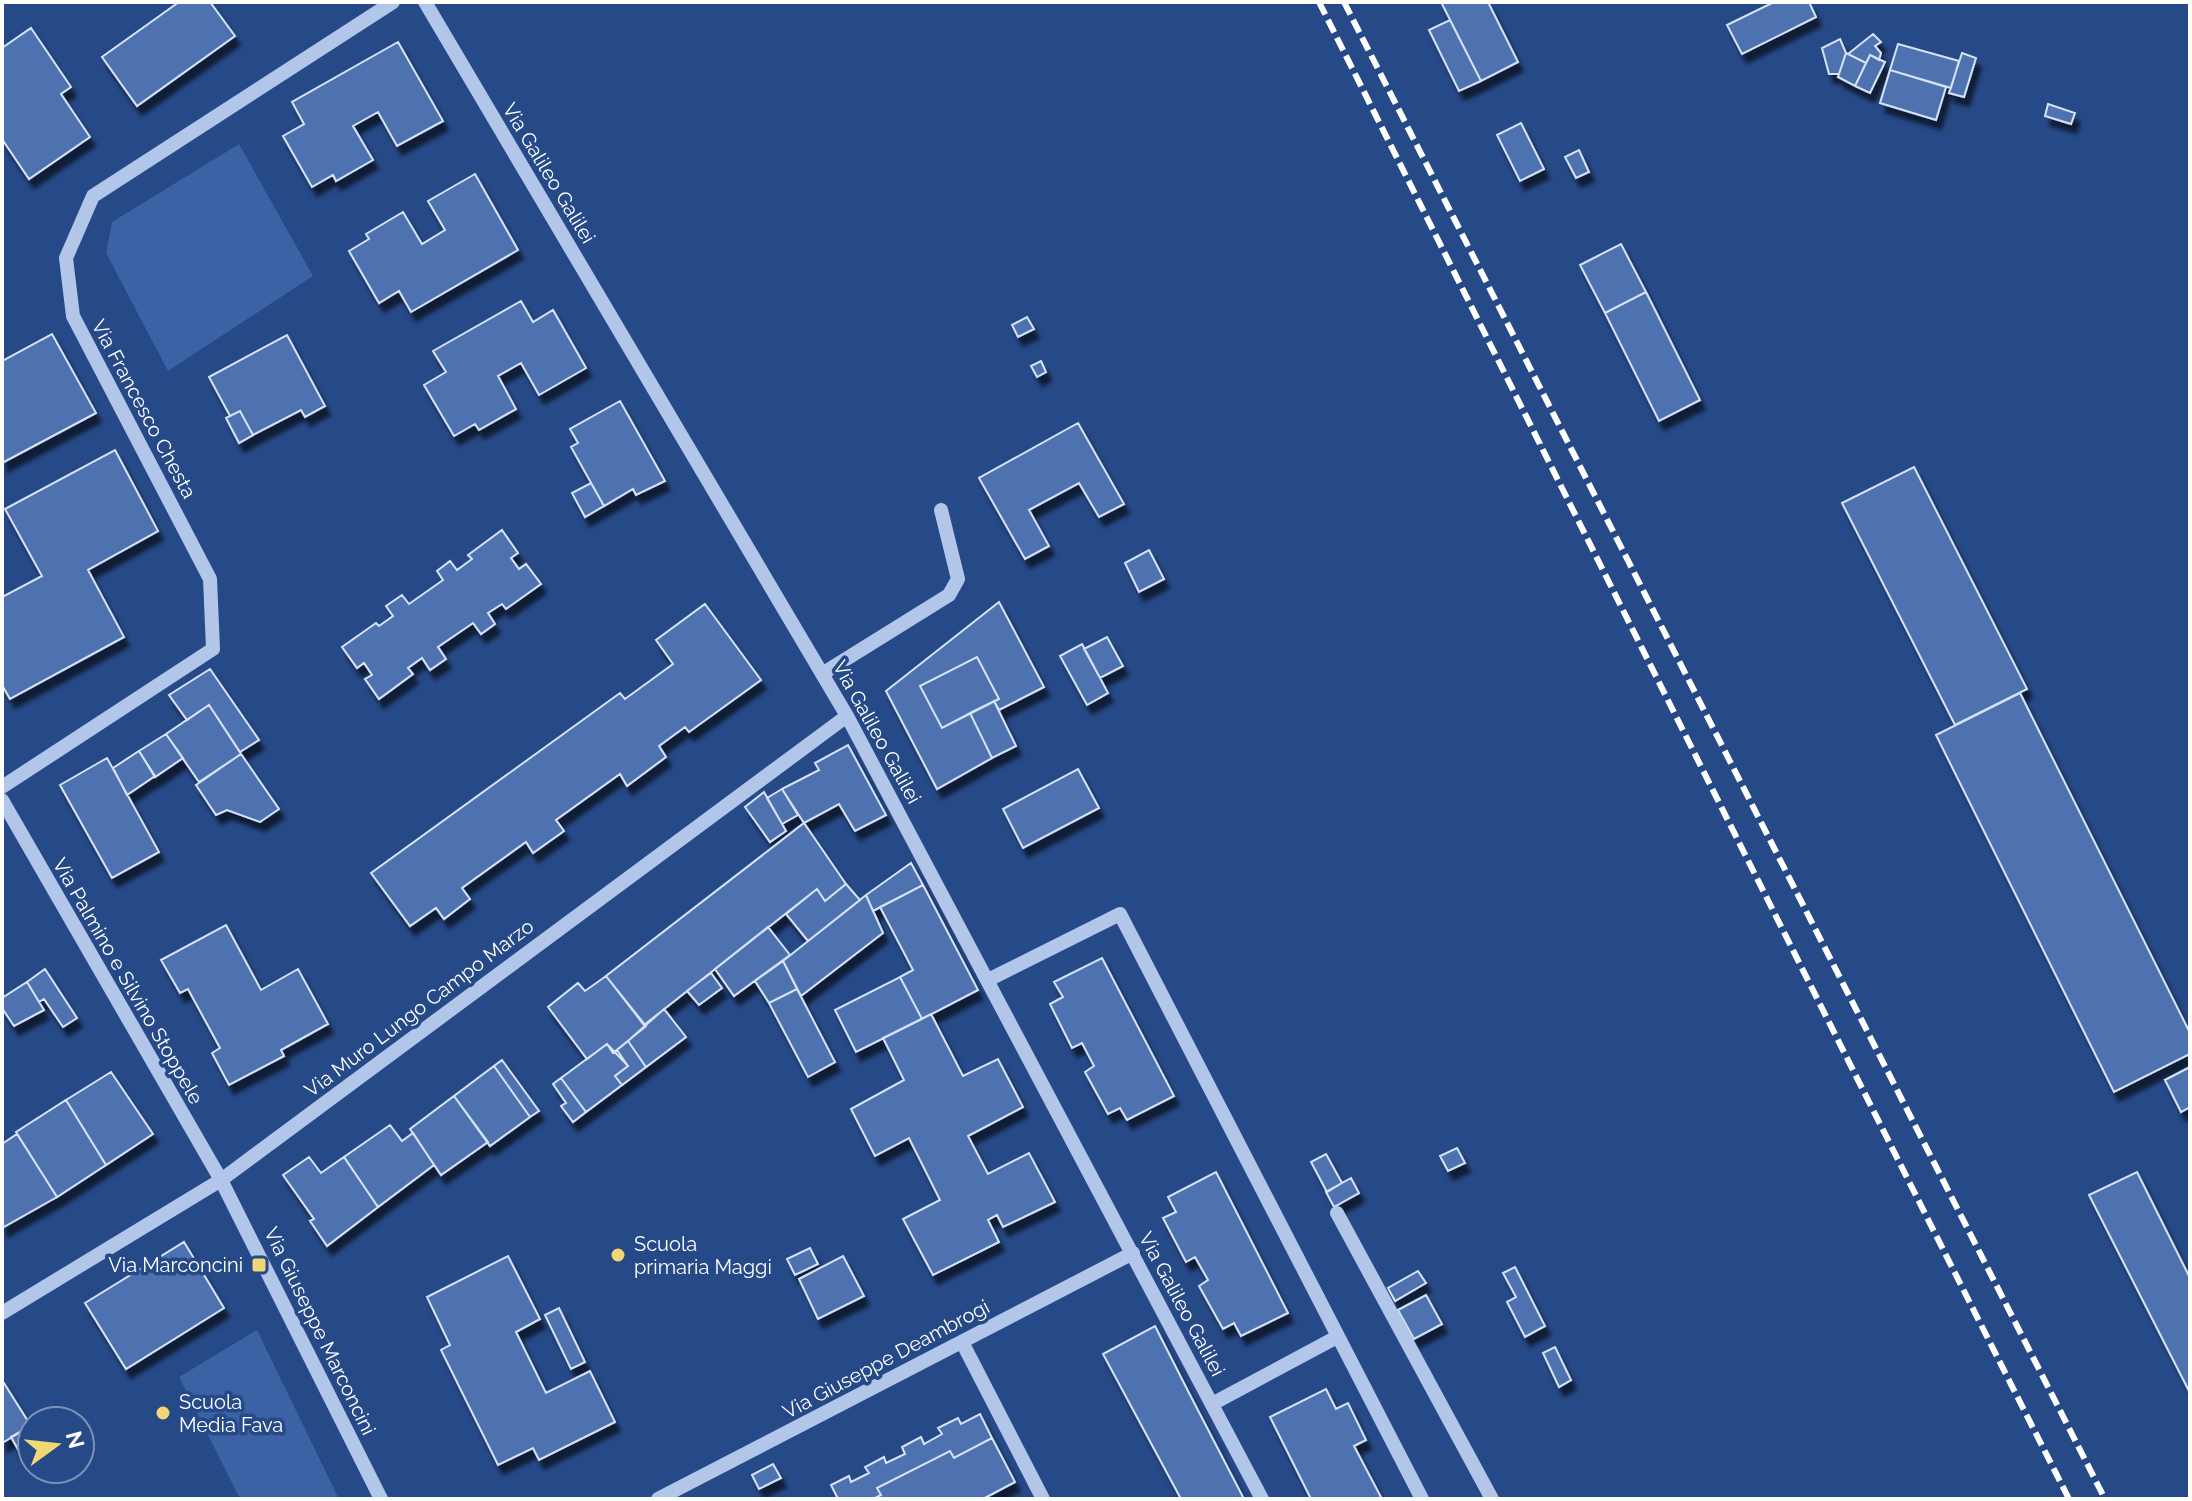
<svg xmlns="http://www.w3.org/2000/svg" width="2192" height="1501" font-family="Raleway,sans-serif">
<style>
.green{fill:#3a62a4}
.building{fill:#4e72af;stroke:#d5e2f7;stroke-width:2;filter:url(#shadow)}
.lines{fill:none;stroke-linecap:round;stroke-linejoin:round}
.minor{stroke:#b1c6e9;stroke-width:14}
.rail{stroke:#fff;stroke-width:6;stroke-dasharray:14 6;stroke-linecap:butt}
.poi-dot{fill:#f2d775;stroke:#264987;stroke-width:3}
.labels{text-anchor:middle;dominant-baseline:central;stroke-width:7;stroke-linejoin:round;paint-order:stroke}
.street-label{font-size:20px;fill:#fff;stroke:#264987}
.poi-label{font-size:20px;fill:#fff;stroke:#264987;text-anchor:start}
</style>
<defs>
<filter id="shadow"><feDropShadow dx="5" dy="9" stdDeviation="2" flood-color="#0009"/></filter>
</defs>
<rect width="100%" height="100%" fill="#264987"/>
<path class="green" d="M239,144L313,276L168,371L106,253L112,222Z
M257,1330L339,1499H240L179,1377Z"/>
<path class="building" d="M179,2H210L235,36L137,106L102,57Z
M1441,2H1488L1518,62L1481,81Z
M1774,2H1809L1816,17L1742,54L1727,25Z
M1450,20L1481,81L1459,91L1429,30Z
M31,28L71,87L61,94L90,137L29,179L2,139V48Z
M1873,34L1881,42L1875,46L1881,53L1879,60L1870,55L1866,63L1848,54Z
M1840,39L1846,53L1839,74H1829L1822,48Z
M398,42L443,121L397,146L378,112L353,126L373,160L336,181L333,175L312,187L283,136L304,124L292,102Z
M1898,44L1959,61L1951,88L1890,70Z
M1846,53L1866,63L1855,86L1838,77Z
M1962,53L1976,58L1964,97L1949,93Z
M1870,55L1885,62L1870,93L1855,86Z
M1890,70L1946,87L1936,120L1880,103Z
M2048,104L2075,113L2071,124L2045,116Z
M1521,123L1544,169L1520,181L1497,135Z
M1579,150L1589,172L1576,178L1565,157Z
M475,174L518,250L411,312L399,291L379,303L349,251L369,239L366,234L403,212L422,244L445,230L428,201Z
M1621,244L1646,292L1605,313L1580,265Z
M1646,292L1700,400L1659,421L1605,313Z
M521,301L533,322L553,310L586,368L539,395L521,363L498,376L516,409L479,430L475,424L454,436L424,385L446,372L433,351Z
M1027,317L1034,329L1018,337L1012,325Z
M52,334L96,413L2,463V361Z
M287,335L325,406L305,417L301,410L253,435L240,411L230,416L209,377Z
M1041,361L1046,372L1037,377L1031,366Z
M620,401L665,481L636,495L633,489L604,506L571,447L578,443L570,429Z
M240,411L253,435L239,443L226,418Z
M1078,423L1124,504L1099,517L1079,483L1029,510L1049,546L1025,559L979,478Z
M115,450L158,531L88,570L124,637L10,699L2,685V597L42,576L5,509Z
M1914,467L2027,689L1955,725L1842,503Z
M591,483L604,506L585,517L572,493Z
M502,530L518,553L511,558L519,569L526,564L541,584L506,609L502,604L488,613L495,624L481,634L473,623L438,647L446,659L430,670L422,658L408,668L413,674L379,699L365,679L372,675L364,663L357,668L342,647L376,623L379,626L393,616L386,606L402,595L409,604L443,580L437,571L450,561L457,570L472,559L468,555Z
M1149,550L1164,579L1139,592L1125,563Z
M999,602L1044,687L999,710L994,701L999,699L977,657L920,686L942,728L970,713L992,758L937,789L886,691Z
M705,604L761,680L689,732L685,727L659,746L666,757L627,786L620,774L556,820L564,831L533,853L526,842L462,888L470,899L444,919L436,908L410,926L371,873L620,693L625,699L673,664L656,640Z
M1107,637L1123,666L1100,678L1084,649Z
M1082,644L1108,693L1087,705L1060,656Z
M977,657L999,699L942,728L920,686Z
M210,669L259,740L240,752L209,705L187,720L169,695Z
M2020,693L2190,1033V1054L2114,1092L1936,735Z
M994,701L1016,746L992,758L970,713Z
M209,705L241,754L199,782L166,734Z
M166,734L183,758L155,777L139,751Z
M848,745L886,815L855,831L839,804L804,823L782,789L819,770L815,763Z
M139,751L155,776L127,795L113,768Z
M241,754L279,809L260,822L227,810L216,815L196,785Z
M107,758L159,852L112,878L60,785Z
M1078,769L1099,808L1023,848L1003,809Z
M782,789L798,815L782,824L767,798Z
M764,792L786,831L770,842L745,807Z
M804,823L846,884L825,901L817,889L644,1025L606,976Z
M911,863L923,885L873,911L866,895Z
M846,884L860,900L808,941L786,914L817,889L825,901Z
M923,885L978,990L922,1019L900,977L913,970L880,907Z
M866,895L883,933L801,996L783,961Z
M226,925L261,990L298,969L328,1024L281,1050L284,1056L229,1085L212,1053L220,1048L188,989L180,993L161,960Z
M768,927L790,955L734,996L715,969Z
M1102,958L1174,1096L1127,1120L1120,1108L1108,1114L1085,1072L1094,1066L1082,1043L1072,1048L1050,1004L1063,997L1054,982Z
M783,961L797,989L769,1003L755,981Z
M45,969L77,1018L63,1027L44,999L39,1002L27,982Z
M711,973L722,988L699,1005L687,991Z
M606,976L646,1026L613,1053L607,1044L587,1059L548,1007L578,983L585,991Z
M900,977L922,1019L856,1052L835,1010Z
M27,982L44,1010L14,1026L2,1008V998Z
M797,989L835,1062L808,1077L769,1003Z
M664,1009L686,1037L646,1067L628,1041Z
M931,1014L963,1076L998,1059L1023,1107L968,1136L988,1174L1029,1153L1055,1202L1003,1227L997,1215L988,1220L999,1242L933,1275L903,1219L940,1200L909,1138L875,1156L851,1109L904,1080L883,1038Z
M628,1041L646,1067L622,1085L615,1076L628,1066L617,1050Z
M607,1044L628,1066L615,1076L622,1085L586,1112L561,1078Z
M502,1060L539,1111L530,1117L494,1066Z
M494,1066L530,1117L490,1146L454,1096Z
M2190,1067V1107L2181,1112L2165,1080Z
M111,1072L153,1134L106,1165L66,1100Z
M561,1078L586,1112L573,1122L561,1106L566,1103L553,1084Z
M454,1096L488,1142L441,1175L410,1129Z
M66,1100L106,1165L57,1197L16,1132Z
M390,1125L402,1141L413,1133L434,1165L378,1207L344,1157Z
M17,1134L57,1197L2,1228V1144Z
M1457,1148L1465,1163L1448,1171L1440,1156Z
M1326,1154L1342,1183L1327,1192L1311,1162Z
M309,1157L321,1173L344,1157L378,1207L327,1246L310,1221L314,1219L283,1175Z
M1216,1172L1288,1313L1241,1336L1234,1323L1223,1329L1199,1286L1208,1280L1195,1257L1186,1262L1163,1218L1176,1212L1168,1197Z
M2137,1172L2190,1278V1393L2089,1195Z
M1351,1178L1359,1193L1334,1207L1326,1192Z
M184,1242L224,1308L126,1369L85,1303Z
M810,1248L818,1264L795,1275L787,1259Z
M508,1256L540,1319L516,1332L546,1393L590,1371L615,1422L539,1460L533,1448L498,1465L441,1350L450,1345L427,1297Z
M843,1256L864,1296L818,1319L799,1279Z
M1515,1267L1545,1326L1525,1337L1507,1302L1516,1297L1503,1273Z
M1418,1271L1426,1283L1395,1301L1388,1288Z
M1426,1295L1442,1324L1414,1339L1398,1310Z
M559,1308L585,1362L571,1369L545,1315Z
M1155,1326L1188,1391L1244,1499H1181L1103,1354Z
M1555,1347L1571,1380L1559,1387L1543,1353Z
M2,1380L31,1426L2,1443Z
M1326,1389L1336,1409L1348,1403L1366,1440L1354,1446L1382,1499H1311L1270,1417Z
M980,1414L992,1438L954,1458L950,1451L877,1488L881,1495L873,1499H838L831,1485L849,1476L851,1482L869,1473L865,1467L884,1457L886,1463L905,1454L902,1447L921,1437L924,1444L942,1434L938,1428L958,1418L961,1424Z
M32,1425V1457L25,1462L11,1437Z
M992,1438L1015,1482L983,1499H873L881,1495L877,1488L950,1451L954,1458Z
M773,1464L781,1478L759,1489L752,1475Z"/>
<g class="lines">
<path class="minor" d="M425,2L847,716L1262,1499
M822,674L949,595L958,579L941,510
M2,787L213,649L210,579L73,316L66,258L93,196L393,2
M2,800L221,1180L381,1499
M988,980L1120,914L1422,1499
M1337,1213L1492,1499
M2,1313L221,1180L847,716
M962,1342L1043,1499
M1212,1404L1337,1337
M658,1499L1133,1253"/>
<path class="rail" d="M1319,2C1569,501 1817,1001 2069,1499
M1344,2L2105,1499"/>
</g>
<g class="poi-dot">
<circle cx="618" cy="1255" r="8"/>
<rect x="251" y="1257" width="16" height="16" rx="4"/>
<circle cx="163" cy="1413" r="8"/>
</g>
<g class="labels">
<g class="street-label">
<text transform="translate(549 173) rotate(59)">Via Galileo Galilei</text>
<text transform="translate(144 409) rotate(62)">Via Francesco Chesta</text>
<text transform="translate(877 732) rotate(61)">Via Galileo Galilei</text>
<text transform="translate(128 981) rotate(60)">Via Palmino e Silvino Stoppele</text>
<text transform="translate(419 1008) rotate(-37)">Via Muro Lungo Campo Marzo</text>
<text transform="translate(1182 1304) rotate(62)">Via Galileo Galilei</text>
<text transform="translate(320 1331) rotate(64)">Via Giuseppe Marconcini</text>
<text transform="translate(886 1359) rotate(-28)">Via Giuseppe Deambrogi</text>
</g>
<g class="poi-label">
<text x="634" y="1244">Scuola<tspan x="634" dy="23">primaria Maggi</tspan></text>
<text x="243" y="1265" text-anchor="end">Via Marconcini</text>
<text x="179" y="1402">Scuola<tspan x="179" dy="23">Media Fava</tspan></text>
</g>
</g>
<rect width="2192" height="1501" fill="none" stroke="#ffffff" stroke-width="8"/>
<g transform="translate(56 1445) rotate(75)"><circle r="38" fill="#264987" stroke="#7d92b7" stroke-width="2"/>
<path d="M0-6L14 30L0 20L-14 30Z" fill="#f2d775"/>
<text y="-12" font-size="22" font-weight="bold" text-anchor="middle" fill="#ffffff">N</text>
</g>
</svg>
